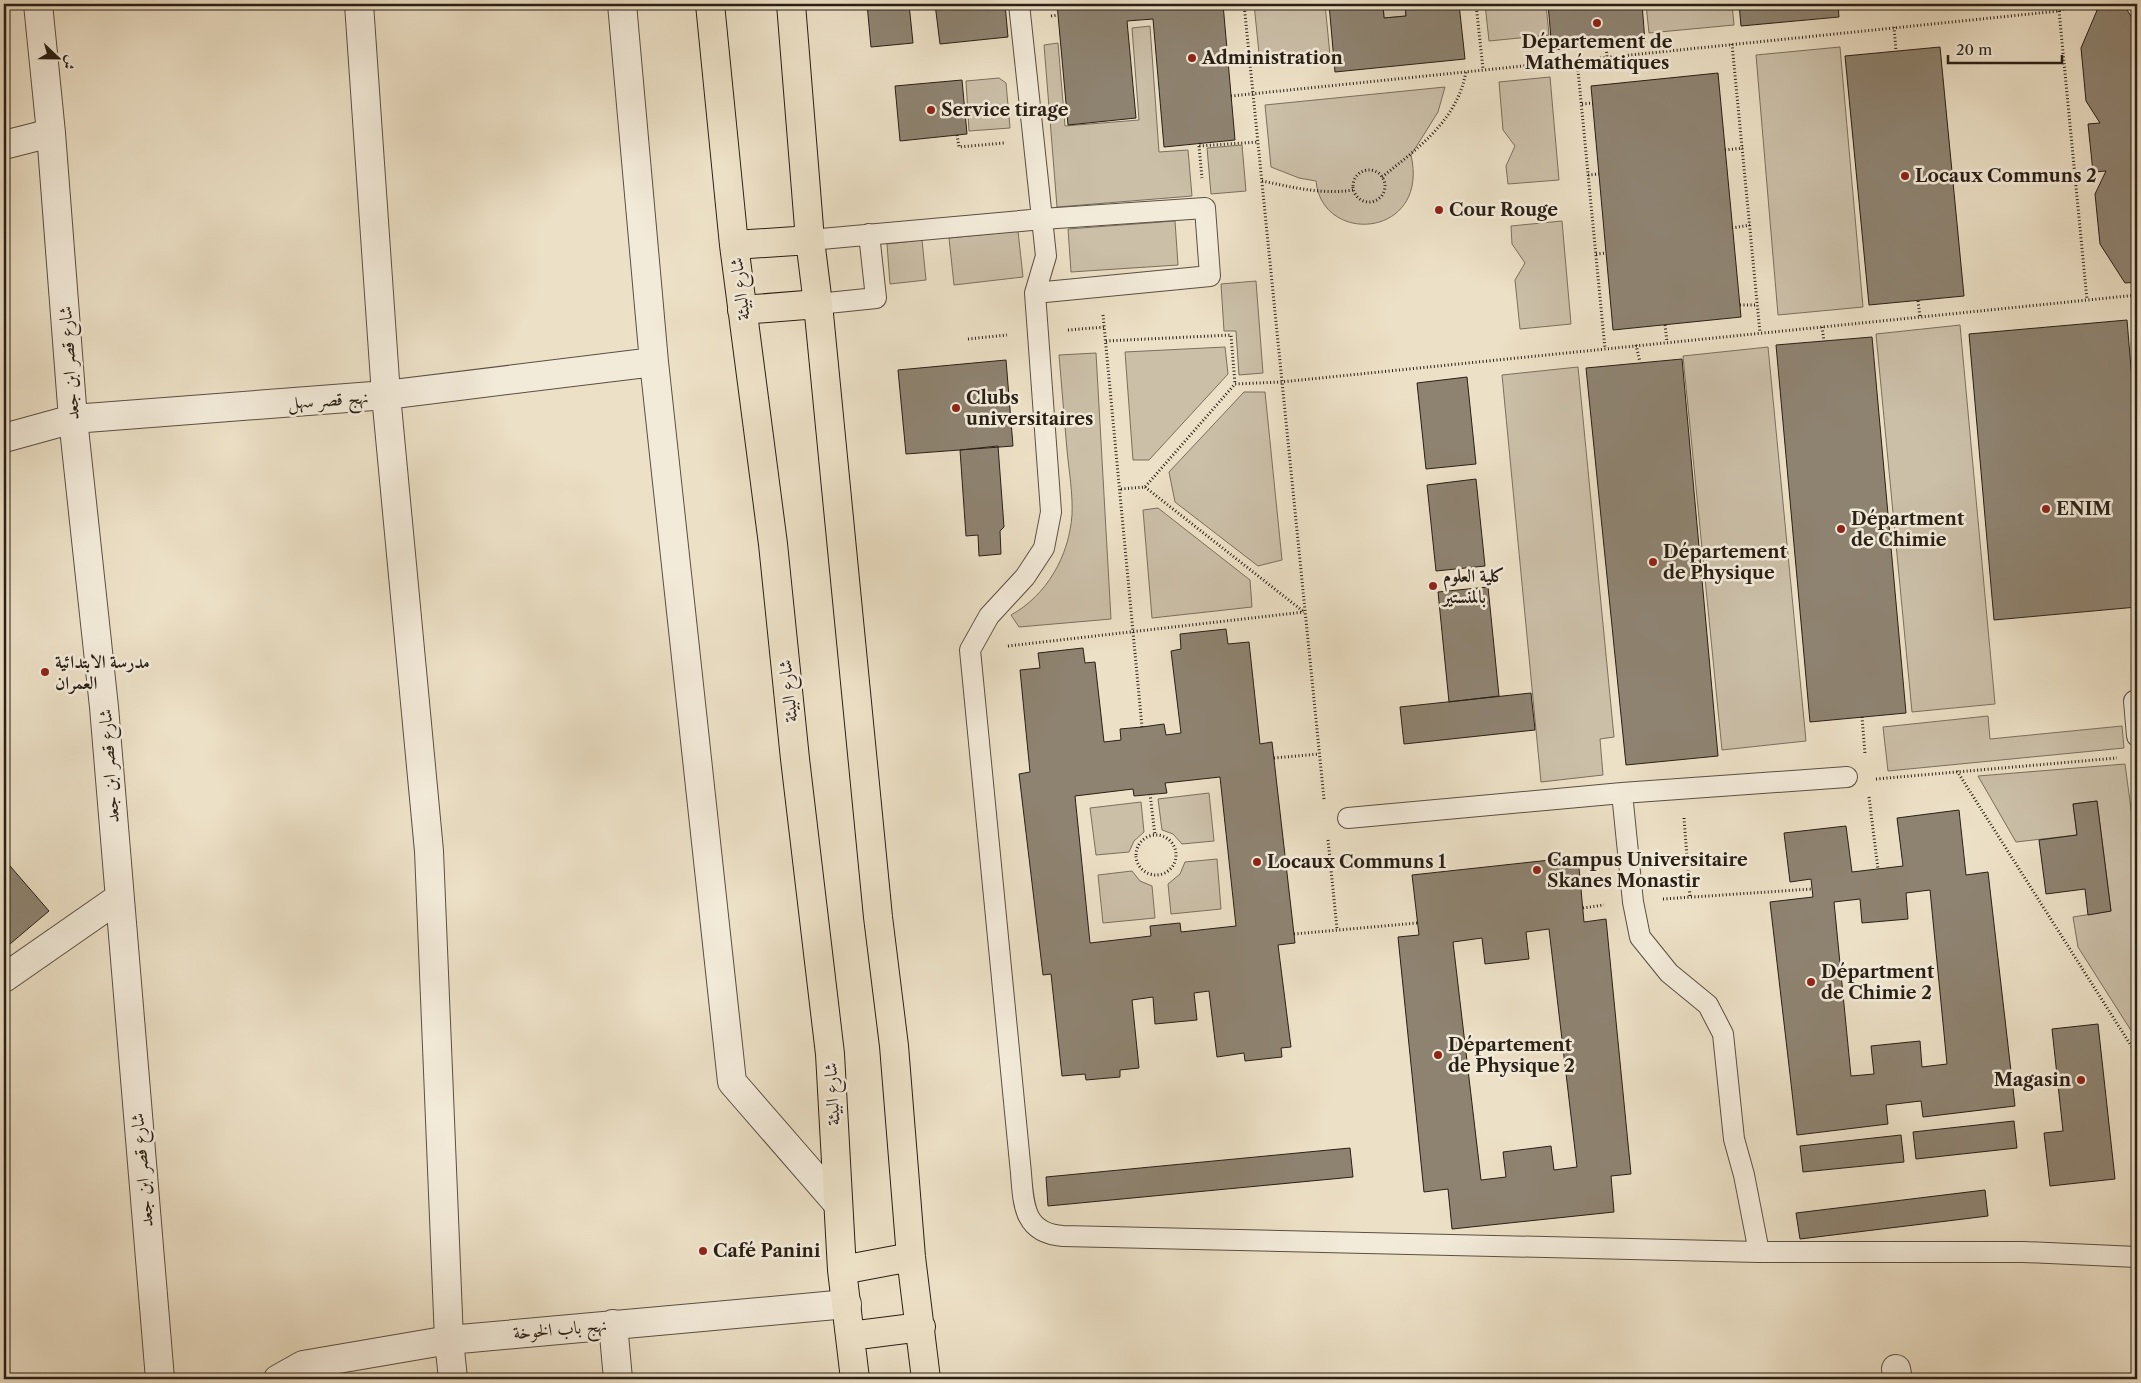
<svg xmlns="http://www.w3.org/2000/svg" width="2141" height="1383" font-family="'Libre Caslon Text',Amiri,serif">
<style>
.green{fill:#cbbfa8;stroke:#7a6f5e}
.building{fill:#8e8371;stroke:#291f15;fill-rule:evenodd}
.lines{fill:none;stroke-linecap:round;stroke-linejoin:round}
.service-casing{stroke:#5a4f41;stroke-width:22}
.minor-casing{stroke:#5a4f41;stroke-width:30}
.primary-casing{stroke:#291f15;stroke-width:30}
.path{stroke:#291f15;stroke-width:3;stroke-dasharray:1 2.5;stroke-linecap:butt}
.service{stroke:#f3ebda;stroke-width:20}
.minor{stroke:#f3ebda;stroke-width:28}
.primary{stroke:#ece0c6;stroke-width:28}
.poi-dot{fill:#8f2418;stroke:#f3ebda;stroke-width:2}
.labels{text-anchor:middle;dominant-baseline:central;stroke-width:5;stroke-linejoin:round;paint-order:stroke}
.poi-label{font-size:18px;font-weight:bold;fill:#291f15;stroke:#f3ebda;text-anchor:start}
.street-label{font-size:18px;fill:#291f15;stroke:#f3ebda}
</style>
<rect width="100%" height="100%" fill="#ece0c6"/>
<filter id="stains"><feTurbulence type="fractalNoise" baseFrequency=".004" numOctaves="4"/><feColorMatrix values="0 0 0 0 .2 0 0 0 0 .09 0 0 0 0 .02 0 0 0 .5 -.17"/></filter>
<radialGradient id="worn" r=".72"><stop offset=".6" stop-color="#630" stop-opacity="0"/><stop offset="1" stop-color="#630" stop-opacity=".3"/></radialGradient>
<path class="green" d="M1254,4H1325L1330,55L1260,63Z
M1383,4H1405L1406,16L1384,18Z
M1485,4H1546L1549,35L1489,41Z
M1646,4H1732L1734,25L1649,33Z
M1150,26L1159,152L1188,150L1192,196L1057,207L1044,45L1058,43L1065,126L1139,120L1132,28Z
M1840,47L1863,307L1778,315L1756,55Z
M1550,77L1559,180L1508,184L1506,166L1515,146L1503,130L1499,82Z
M999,78L1006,83L1010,128L969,131L966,81Z
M1445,87L1438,112L1411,155C1430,238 1322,246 1316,181L1299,178L1271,167L1265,105Z
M1242,145L1246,191L1211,194L1207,148Z
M1175,221L1178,265L1071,272L1068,229Z
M1562,221L1571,324L1520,329L1515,280L1525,263L1512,244L1511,226Z
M1018,231L1023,277L954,285L949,238Z
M922,240L926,280L890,284L887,244Z
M1256,281L1263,373L1239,375L1236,331H1224L1221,284Z
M1960,325L1995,704L1912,712L1876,334Z
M1225,347L1228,374L1149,460H1133L1125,352Z
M1768,347L1806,741L1722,750L1683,356Z
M1096,353L1111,619L1019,627L1011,615C1047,595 1069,556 1072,515C1073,494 1069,471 1067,450C1064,418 1062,387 1059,355Z
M1578,367L1614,737L1600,739L1603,775L1541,782L1502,375Z
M1244,392H1265L1282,560L1258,566L1175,502L1169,472Z
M1158,508L1250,580L1252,607L1152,618L1143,510Z
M1988,716L1990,739L2122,726L2124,748L1888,771L1883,727Z
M2125,764L2137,854V1040L2078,947L2073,917L2111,911L2097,801L2073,804L2077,835L2016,842L1978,776Z
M1209,793L1214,841L1182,844L1173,834L1162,830L1158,799Z
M1141,802L1144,832L1134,841L1129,852L1096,855L1090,808Z
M1217,859L1221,909L1171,914L1168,884L1180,874L1185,862Z
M1132,871L1140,881L1152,886L1155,918L1103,923L1098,875Z"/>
<path class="building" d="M867,4H909L913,43L871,47Z
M935,4H1005L1008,37L940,44Z
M1057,4H1223L1235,140L1164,147L1153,19L1127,21L1136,118L1068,125Z
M1329,4H1383L1384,18L1406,16L1405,4H1459L1465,59L1335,72Z
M1548,4H1642L1645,42L1552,50Z
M1739,4H1838L1839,17L1741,26Z
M2124,5L2137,26V282L2125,283L2100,244L2095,194L2106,171L2093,172L2088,124L2100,123L2086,101L2081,48L2098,8Z
M1940,47L1964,296L1869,305L1845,56Z
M1718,73L1741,317L1613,330L1591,86Z
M962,80L967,134L900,141L895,86Z
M2127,320L2137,440V607L1994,620L1969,334Z
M1872,337L1906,713L1810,722L1776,345Z
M1682,359L1718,756L1626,765L1586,368Z
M1006,360L1013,446L906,454L898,370Z
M1467,377L1476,464L1426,469L1417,383Z
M998,446L1004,527L1000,531L1001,554L979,556L978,535L966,536L960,450Z
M1476,479L1485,566L1436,571L1427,485Z
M1488,587L1499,696L1449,702L1438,592Z
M1226,629L1228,644L1249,642L1260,744L1272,742L1295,943L1278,945L1291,1047L1281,1048L1282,1057L1245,1061L1244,1053L1217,1057L1209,991L1194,993L1197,1020L1155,1024L1153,997L1132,1000L1139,1068L1120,1070V1077L1086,1080L1085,1074L1062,1076L1051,974L1043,975L1019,774L1030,772L1020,670L1040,668L1038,653L1083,648L1085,663L1095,662L1104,742L1121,740L1120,729L1142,727L1164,724L1166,735L1181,733L1171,651L1181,649L1180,634ZM1220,777L1236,926L1181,932L1180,923L1150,926L1151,936L1090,943L1075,796L1133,789L1134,796L1167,793L1165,783Z
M1531,693L1535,730L1404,744L1400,707Z
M2097,801L2111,911L2088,915L2085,889L2046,894L2039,840L2077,835L2073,804Z
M1959,810L1966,875L1988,872L2015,1106L1923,1117L1921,1101L1886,1105L1888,1124L1797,1135L1770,902L1813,897L1811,879L1790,882L1784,833L1846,826L1852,872L1903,866L1897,818ZM1930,890L1947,1064L1922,1067L1920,1041L1871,1046L1874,1074L1851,1076L1834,902L1860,899L1862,923L1908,919L1906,893Z
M1578,857L1584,922L1606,919L1631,1174L1611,1176L1614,1212L1452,1229L1448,1189L1424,1192L1398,937L1419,935L1412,875ZM1549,929L1577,1167L1554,1170L1551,1146L1503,1152L1506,1177L1481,1180L1453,942L1482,938L1485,964L1529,959L1526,932Z
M4,859L49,911L4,949Z
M2098,1024L2115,1179L2050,1186L2044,1133L2063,1131L2052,1029Z
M2014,1121L2017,1148L1916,1159L1913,1132Z
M1901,1135L1904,1162L1803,1172L1800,1146Z
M1350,1148L1353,1177L1048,1206L1046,1177Z
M1985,1190L1988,1216L1800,1239L1796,1213Z"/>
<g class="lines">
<g class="service-casing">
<path id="service" d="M1019,4L1046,256L1035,293L1051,512L1044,548L1025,577L989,616L970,650L1020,1163C1024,1197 1019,1233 1063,1236L1759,1252H2024L2137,1257
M810,240L1042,219L1205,208L1210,276L1035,293
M818,304L876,298L869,234
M2137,701H2134L2137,736
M1622,793L1633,902L1640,937L1669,973L1708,1005L1723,1034L1734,1139L1744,1175L1759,1252
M1348,818L1622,793L1847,777"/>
</g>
<g class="minor-casing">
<path id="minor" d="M38,4L51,133L73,419L104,707L160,1379
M359,4L386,395L429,851L449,1340L453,1379
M622,4L654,362L732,1082L838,1204
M4,145L51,133
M4,438L73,419L386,395L654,362
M4,978L119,898
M613,1324L618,1379
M1896,1369L1898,1379
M278,1379L303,1365L449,1340L847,1304"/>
</g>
<g class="primary-casing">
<path id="primary" d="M710,4L734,245L773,544L795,759L830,1054L842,1270L855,1379
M791,4L810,240L818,304L878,917L894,1046L911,1257L926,1379
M734,245L810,240
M742,310L818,304
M842,1270L911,1257
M850,1336L921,1327"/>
</g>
<path class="path" d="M1244,4L1324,799
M1476,4L1483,69
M2059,11L2087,300
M1051,16L1058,15
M1894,27L1896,51
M1732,44L1760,333
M1606,45L1607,57
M1577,60L1605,349
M1231,96L2059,11L2076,4
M1582,104L1593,103
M957,135L959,147L1004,143
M1200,143L1199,146L1258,142
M1199,146L1202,178
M1725,150L1743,148
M1353 186a16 16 0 1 1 32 0a16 16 0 1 1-32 0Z
M1588,175L1599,174
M1382,177C1418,148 1458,120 1466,71
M1262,181C1292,187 1322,195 1353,190
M1732,228L1750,225
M1596,254L1606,253
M1918,301L1920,317
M1740,305H1757
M1103,315L1142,727
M1665,325L1667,342
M1822,327L1824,341
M1068,330L1105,327
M968,339L1007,335
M1106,341L1231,335L1235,384
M1636,345L1640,362
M1145,487L1304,612
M1121,489L1145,487L1235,384L1281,382L2137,295
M1008,646L1304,612
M1862,717L1865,754
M1274,758L1319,754
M1957,771L2137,1055
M1876,779L2117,758
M1150,794L1155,835
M1869,797L1878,869
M1684,818L1690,897
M1136 855a20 20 0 1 1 40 0a20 20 0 1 1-40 0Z
M1328,840L1337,929
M1663,899L1812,889
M1583,908L1604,905
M1294,934L1417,923"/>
<use href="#service" class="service"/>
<use href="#minor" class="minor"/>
<use href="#primary" class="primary"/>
</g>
<g class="poi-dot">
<circle cx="1597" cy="23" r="5"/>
<circle cx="1192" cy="58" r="5"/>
<circle cx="931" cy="110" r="5"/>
<circle cx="1905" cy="176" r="5"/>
<circle cx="1439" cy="210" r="5"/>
<circle cx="956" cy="408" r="5"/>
<circle cx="2046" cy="509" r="5"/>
<circle cx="1841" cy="529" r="5"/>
<circle cx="1653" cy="562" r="5"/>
<circle cx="1433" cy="586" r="5"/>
<circle cx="45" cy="672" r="5"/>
<circle cx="1257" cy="862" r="5"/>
<circle cx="1537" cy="870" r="5"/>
<circle cx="1811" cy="982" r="5"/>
<circle cx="1438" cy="1055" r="5"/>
<circle cx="2081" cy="1080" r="5"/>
<circle cx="703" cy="1251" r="5"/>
</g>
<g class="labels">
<g class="poi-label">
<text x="1597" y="42" text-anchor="middle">Département de<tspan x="1597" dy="21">Mathématiques</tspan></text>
<text x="1202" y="58">Administration</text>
<text x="941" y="110">Service tirage</text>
<text x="1915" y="176">Locaux Communs 2</text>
<text x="1449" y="210">Cour Rouge</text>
<text x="966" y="398">Clubs<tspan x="966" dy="21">universitaires</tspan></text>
<text x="2056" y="509">ENIM</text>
<text x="1851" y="519">Départment<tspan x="1851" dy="21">de Chimie</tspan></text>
<text x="1663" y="552">Département<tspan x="1663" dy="21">de Physique</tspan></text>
<text x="1443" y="576">كلية العلوم<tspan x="1443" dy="21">بالمنستير</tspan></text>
<text x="55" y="662">مدرسة الابتدائية<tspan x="55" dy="21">العمران</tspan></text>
<text x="1547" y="860">Campus Universitaire<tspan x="1547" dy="21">Skanes Monastir</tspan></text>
<text x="1267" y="862">Locaux Communs 1</text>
<text x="1821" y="972">Départment<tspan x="1821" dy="21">de Chimie 2</tspan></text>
<text x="1448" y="1045">Département<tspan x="1448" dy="21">de Physique 2</tspan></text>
<text x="2071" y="1080" text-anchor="end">Magasin</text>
<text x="713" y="1251">Café Panini</text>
</g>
<g class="street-label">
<text transform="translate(740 289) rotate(-97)">شارع البيئة</text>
<text transform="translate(69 363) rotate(-94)">شارع قصر ابن جعد</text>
<text transform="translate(328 400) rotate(-4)">نهج قصر سهل</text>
<text transform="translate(788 691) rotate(-96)">شارع البيئة</text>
<text transform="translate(109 766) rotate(-94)">شارع قصر ابن جعد</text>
<text transform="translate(832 1094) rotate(-93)">شارع البيئة</text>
<text transform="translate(142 1170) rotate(-95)">شارع قصر ابن جعد</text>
<text transform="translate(560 1329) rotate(-5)">نهج باب الخوخة</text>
</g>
</g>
<rect width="2141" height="1383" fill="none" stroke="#ece0c6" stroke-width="20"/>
<rect x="5" y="5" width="2131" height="1373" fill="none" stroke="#291f15" stroke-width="2.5"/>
<rect x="10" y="10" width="2121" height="1363" fill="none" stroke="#291f15"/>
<g transform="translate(58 58) rotate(112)" stroke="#f3ebda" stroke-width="4" paint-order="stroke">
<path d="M0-4L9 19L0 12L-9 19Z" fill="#291f15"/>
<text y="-8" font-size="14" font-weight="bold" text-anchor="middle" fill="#291f15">ش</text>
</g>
<path d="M1948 55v8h114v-8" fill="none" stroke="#291f15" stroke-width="2.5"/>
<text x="1956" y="55" font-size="15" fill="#291f15" stroke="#f3ebda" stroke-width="4" paint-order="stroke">20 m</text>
<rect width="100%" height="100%" filter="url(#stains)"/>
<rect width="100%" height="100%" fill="url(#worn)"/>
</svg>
